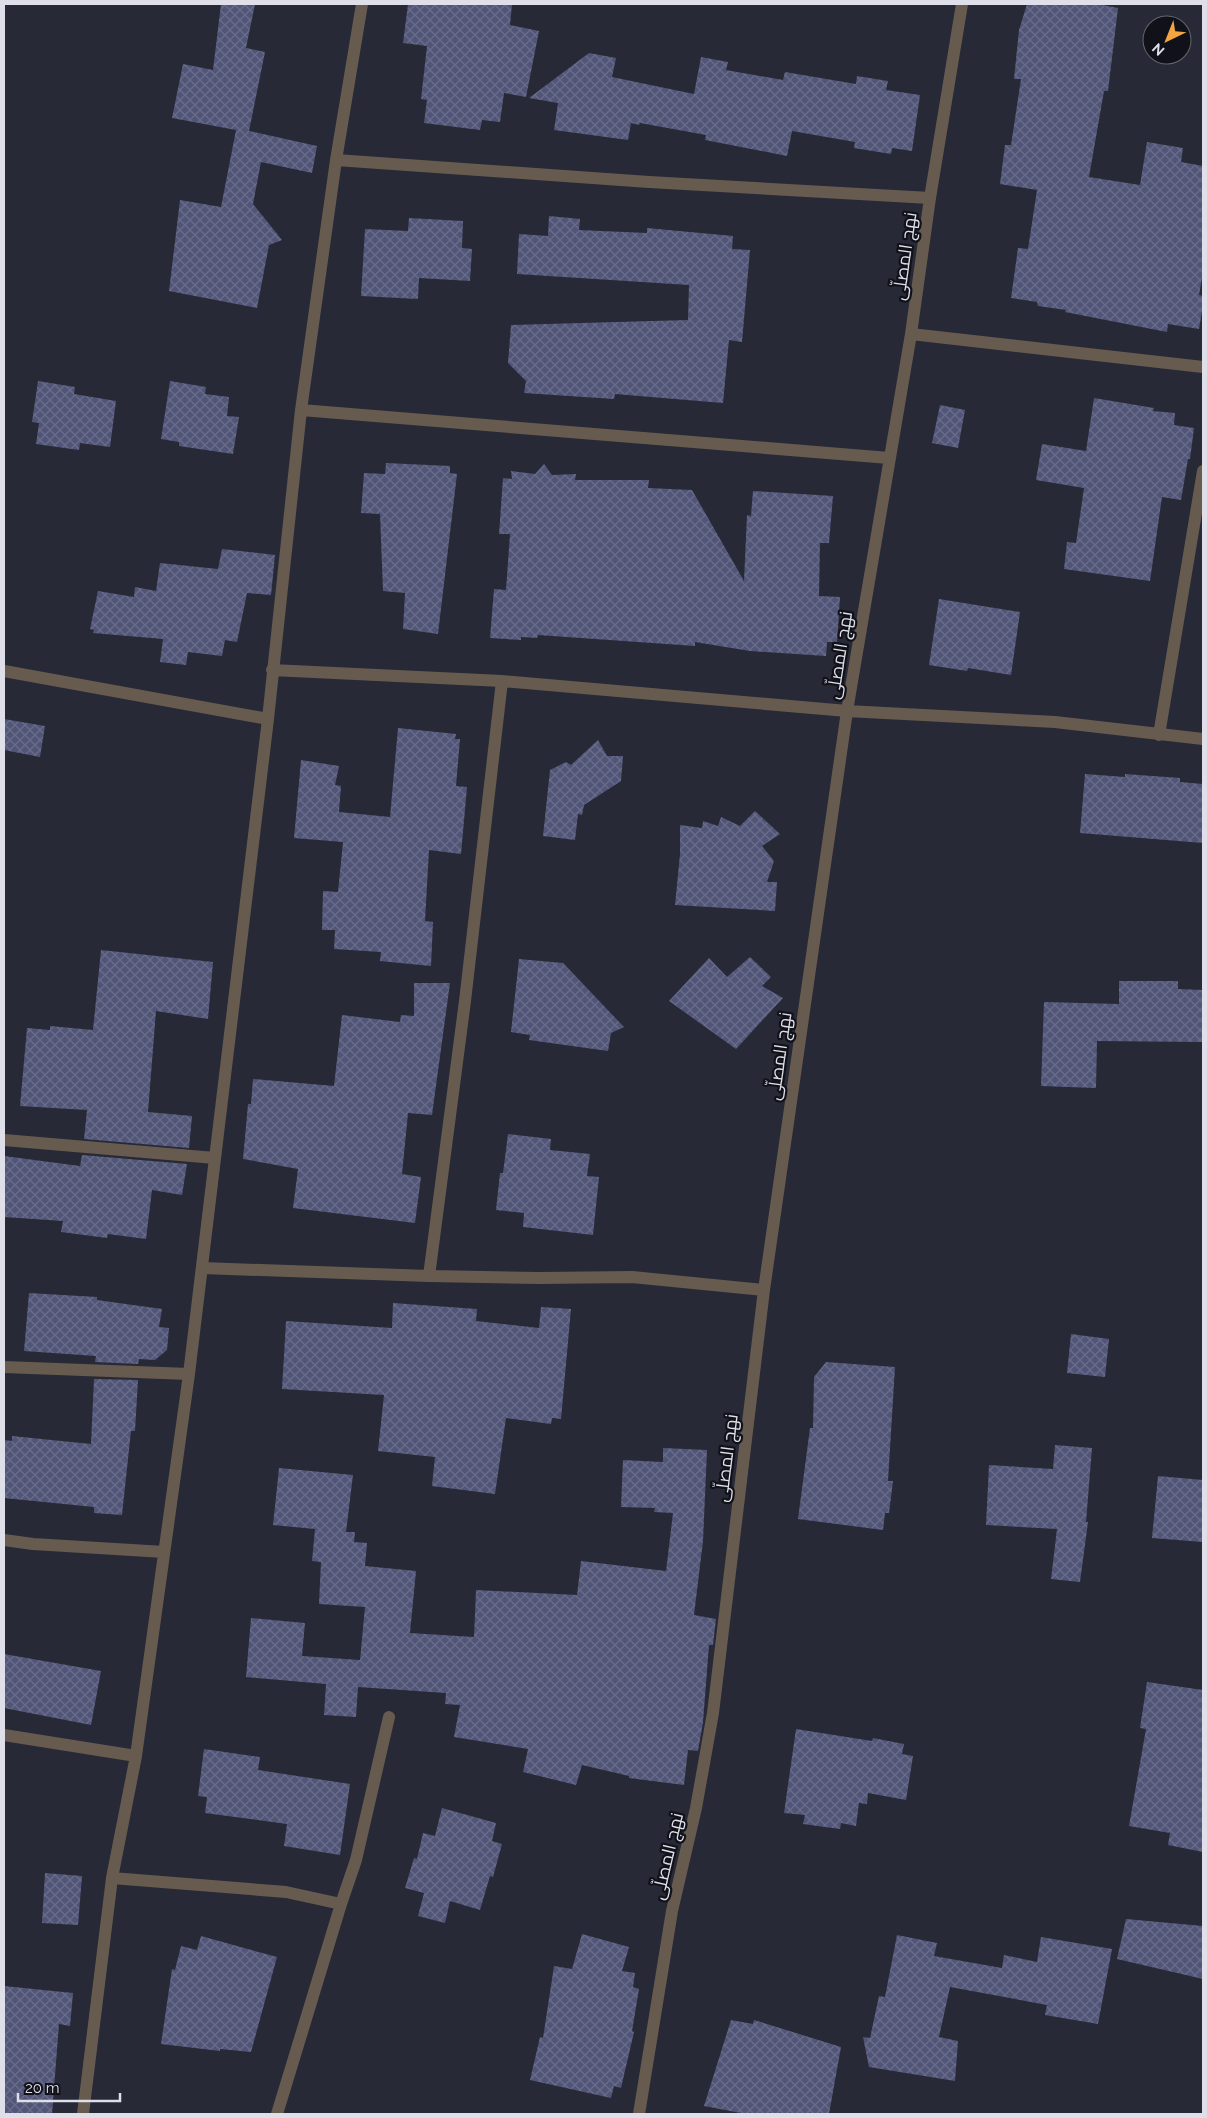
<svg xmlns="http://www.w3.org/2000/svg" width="1207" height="2118" font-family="Raleway,Cairo,sans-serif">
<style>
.building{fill:url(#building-cross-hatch)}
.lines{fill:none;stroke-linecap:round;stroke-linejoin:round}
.street{stroke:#675b4f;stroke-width:12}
.labels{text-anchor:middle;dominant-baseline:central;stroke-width:4.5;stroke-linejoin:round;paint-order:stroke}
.street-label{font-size:18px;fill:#dedfe9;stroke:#111219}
</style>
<defs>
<pattern id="building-cross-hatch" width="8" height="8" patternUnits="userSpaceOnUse" patternTransform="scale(1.25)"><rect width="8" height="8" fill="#515577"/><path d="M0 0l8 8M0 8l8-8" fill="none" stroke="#6a6d8a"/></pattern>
</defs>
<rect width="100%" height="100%" fill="#272937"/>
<path class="building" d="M221,4H255L246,48L265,52L249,131L317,146L312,173L261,162L253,204L282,240L269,245L257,308L169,291L180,200L221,207L236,130L172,118L183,64L213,70Z
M408,4H512L510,25L539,31L526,97L504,93L500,122L482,120L480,130L424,123L427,100L421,99L427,46L403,43Z
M1027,4H1097L1118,8L1108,91H1104L1089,177L1140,185L1147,142L1183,148L1181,162L1203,166V272L1199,295L1203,296V305L1199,329L1168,324L1167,332L1065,312L1066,310L1038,306L1037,302L1011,298L1018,248L1028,249L1037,190L1000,184L1005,145H1011L1021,79H1014L1019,30Z
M589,53L616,58L612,77L694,94L701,57L728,62L726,70L783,80L785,72L856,84L857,76L888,81L886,90L920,95L912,151L892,148L891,154L854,148L855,142L792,131L787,156L705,140L706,135L640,123L639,125L631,123L628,140L554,130L558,103L529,98Z
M549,216L580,219L579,230L647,233V228L733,236L732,249L750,250L742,342L729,340L723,403L615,394L614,399L524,393L526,381L508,363L511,325L688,320L689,285L517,274L519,234L548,236Z
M409,218L463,221L462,248L472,249L470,281L419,278L418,299L361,296L365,229L408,231Z
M38,381L75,387L74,394L116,401L110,447L80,443L79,450L36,444L39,423L32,422Z
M170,381L206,387L205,394L229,397L227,416L239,417L233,454L179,446V442L161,439Z
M1094,398L1154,408L1153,411L1175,413L1174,425L1194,428L1190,459H1188L1181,500L1162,497L1150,581L1064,569L1067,542L1076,543L1084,488L1036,480L1042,444L1086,451Z
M940,405L965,410L958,448L932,443Z
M386,463L450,466V473L457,474L438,634L403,629L405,593L383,591L380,514L361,513L364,473L385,474Z
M544,464L552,475L576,474L575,480H649L648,488L692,490L744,581L747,515L751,516L753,491L833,496L829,543H820L819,596L840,597L837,642H827L826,656L750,651L695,642V646L538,635L537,638L521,637V640L490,638L494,589L506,590L510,534H499L503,478L512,479L511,471L535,474Z
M222,549L275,555L271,595L247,593L237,642L225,640L222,656L188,652L186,665L160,662L163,639L93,633L94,630L90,629L98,591L134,597L135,587L156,591L160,563L218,569Z
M939,599L1020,612L1011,675L968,668L967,671L929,665Z
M4,719L45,726L40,757L4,750Z
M398,728L456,734L455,739H460L456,786L467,787L461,854L429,850L425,921L433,922L431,966L380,961L381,952L334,949L335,930H322L323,891L338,892L343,842L294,838L301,760L339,766L335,785L341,786L339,812L390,817Z
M598,740L607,756H623L621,781L584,805L582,815L578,814L575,840L543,836L550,770L566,762L571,765Z
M1085,774L1125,777V774L1180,778V782L1203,784V843L1080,833Z
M755,811L780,834L762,846L774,861L767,882H777L775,911L675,905L680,854V825L702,828L703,821L718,826L721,817L740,826Z
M101,950L213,962L208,1019L156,1011L148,1112L192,1116L189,1148L84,1139L87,1110L20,1106L27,1028L50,1030V1026L93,1030Z
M750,957L771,977L762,986L783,998L736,1049L669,1001L709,958L727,977Z
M519,959L563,963L624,1027L611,1033L608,1051L529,1040L530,1035L511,1032Z
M1119,981H1178V989L1203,990V1042L1097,1041L1096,1088L1041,1086L1044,1002L1119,1004Z
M414,983H450L432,1115L408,1113L402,1174L421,1177L415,1223L293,1208L298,1169L243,1159L248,1104H251L253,1079L334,1086L342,1015L400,1022L401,1015L414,1016Z
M508,1134L551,1139L550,1150L590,1154L587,1176L599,1177L593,1235L523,1227L524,1213L496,1210L500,1173H503Z
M82,1155L187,1164L182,1195L152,1190L146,1239L108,1234L107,1238L61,1232L63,1221L4,1217V1156L80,1166Z
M29,1293L97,1297V1300L162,1309L159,1327L169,1328L167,1350L155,1360L139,1359L138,1364L95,1362L96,1356L24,1351Z
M393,1303L477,1309L476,1321L539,1328L541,1307L571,1309L561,1419L552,1418L551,1424L506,1418L495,1494L432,1486L435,1457L378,1451L384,1395L282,1389L286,1321L392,1328Z
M1071,1334L1109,1339L1105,1377L1067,1373Z
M826,1362L895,1367L888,1481H893L889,1513H885L883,1530L798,1519L810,1428H813L814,1377Z
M94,1379L138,1380L135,1431H131L122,1515L94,1513V1507L4,1498V1440L12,1441V1436L91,1444Z
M1055,1445L1092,1448L1086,1522H1088L1080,1582L1051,1579L1057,1529L986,1525L989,1465L1053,1469Z
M663,1448L707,1450L703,1541L694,1615L716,1619L713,1645H709L703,1722L698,1751L688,1750L684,1785L629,1778V1776L582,1765L576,1785L523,1772L528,1749L454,1737L460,1705L445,1704L446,1693L358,1687L356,1717L324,1715L326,1684L246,1677L251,1618L305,1623L302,1656L360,1660L365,1607L319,1604L321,1562L312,1561L315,1529L273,1525L279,1468L353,1475L346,1532H355L354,1542L367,1543L365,1566L416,1571L410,1633L474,1637L476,1590L577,1595L581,1561L666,1571L673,1513L654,1512L655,1508L621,1507L623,1460L663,1462Z
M1158,1476L1203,1480V1542L1152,1538Z
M4,1654L101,1671L91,1725L4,1708Z
M1147,1682L1203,1690V1852L1168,1845L1170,1833L1129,1826L1146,1729L1140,1728Z
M796,1729L872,1741L873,1738L904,1744L902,1754L913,1756L906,1800L868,1793L867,1804L859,1803L856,1826L841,1823L840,1829L803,1824L805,1815L784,1813Z
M204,1749L260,1757L258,1770L350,1784L340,1855L284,1846L287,1824L205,1813L207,1797L198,1796Z
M442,1808L496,1823L492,1841L502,1844L493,1877L490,1876L480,1910L450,1901L445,1923L418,1916L424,1893L405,1888L414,1858L417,1859L423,1833L435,1836Z
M45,1873L82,1876L78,1925L42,1923Z
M1126,1919L1203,1926V1979L1117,1959Z
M582,1934L629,1947L622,1971L635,1973L633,1987L639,1989L632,2031L634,2032L621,2088L614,2086L611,2098L530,2080L540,2037L543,2038L554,1966L572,1969Z
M897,1935L937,1943L934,1956L1002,1968L1004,1955L1037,1962L1041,1937L1112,1949L1098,2024L1045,2015L1047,2005L950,1987L939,2037L958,2041L955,2081L869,2067L863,2037L870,2038L879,1996L885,1997Z
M201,1936L277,1957L251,2052L220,2049V2051L161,2044L172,1969L175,1970L181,1946L197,1950Z
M4,1986L73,1993L70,2026L59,2024L52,2114H4Z
M731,2020L753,2024L754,2020L841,2047L829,2114H746L704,2106Z"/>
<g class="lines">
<path class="street" d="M336,160L649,182L930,198
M911,334L1203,367
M301,410L889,458
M272,670L502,681L847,711L1055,722L1203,739
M4,671L268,719
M1159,735L1203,471
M4,1140L215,1158
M202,1268L429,1276L539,1278L632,1277L764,1290
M429,1276L465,1001L502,681
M4,1367L189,1374
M4,1540L33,1544L164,1552
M4,1735L136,1756
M341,1904L356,1860L389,1717
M83,2114L112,1878
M277,2114L341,1904L286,1892L112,1878L136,1756L189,1374L268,719L301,410L336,160L362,4
M639,2114L672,1911L696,1808L713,1713L764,1290L847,711L911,334L930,198L962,4"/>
</g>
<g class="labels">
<g class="street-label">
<text transform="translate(904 256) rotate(-82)">نهج المصلّى</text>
<text transform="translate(839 655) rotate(-81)">نهج المصلّى</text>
<text transform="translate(779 1056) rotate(-82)">نهج المصلّى</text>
<text transform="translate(726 1458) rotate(-83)">نهج المصلّى</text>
<text transform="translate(667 1856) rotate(-77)">نهج المصلّى</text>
</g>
</g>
<rect width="1207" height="2118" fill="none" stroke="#dedfe9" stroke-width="10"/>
<g transform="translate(1167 40) rotate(223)"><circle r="24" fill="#111219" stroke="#63646c"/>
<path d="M0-4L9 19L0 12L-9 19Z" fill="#f2a541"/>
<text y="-8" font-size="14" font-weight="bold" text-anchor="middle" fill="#dedfe9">N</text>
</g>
<path d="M18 2093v8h102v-8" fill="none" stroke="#dedfe9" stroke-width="2.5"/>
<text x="25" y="2093" font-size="15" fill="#dedfe9" stroke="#111219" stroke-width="4" paint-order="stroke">20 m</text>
</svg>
